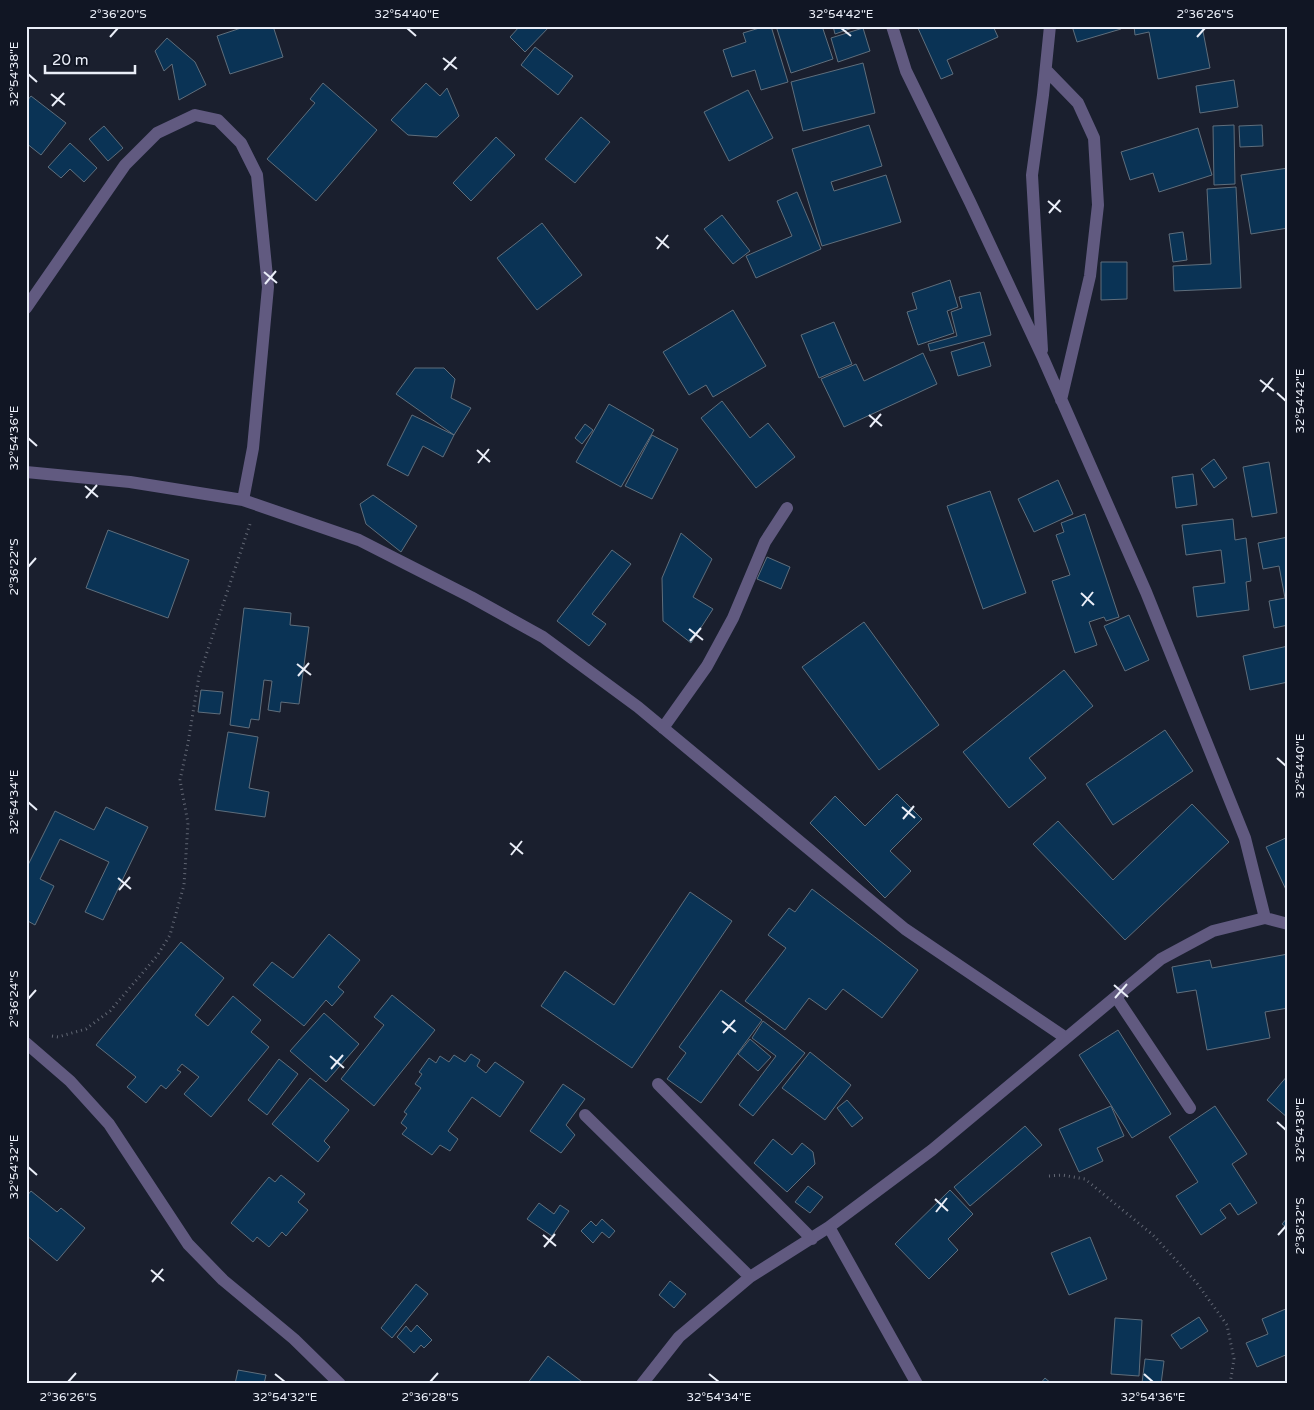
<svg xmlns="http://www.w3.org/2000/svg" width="1314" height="1410" font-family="'Varela Round',sans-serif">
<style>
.building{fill:#0a3355;stroke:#5f6e7c}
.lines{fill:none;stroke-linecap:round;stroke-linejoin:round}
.path{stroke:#626774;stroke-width:3;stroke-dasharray:1 4;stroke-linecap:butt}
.lane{stroke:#615a80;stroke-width:12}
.street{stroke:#615a80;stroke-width:12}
.ticks{fill:none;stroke:#eaeef8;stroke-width:2}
.neatline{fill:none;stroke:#eaeef8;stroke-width:2}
.ticks-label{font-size:12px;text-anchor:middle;fill:#eaeef8}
</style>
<rect width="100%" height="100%" fill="#1a1f2e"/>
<path class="building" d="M247,26H273L283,57L230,74L217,36Z
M520,26H550L525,52L510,37Z
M766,26H771L788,82L761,90L755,70L732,77L723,50L746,42L743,33Z
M776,26H822L833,59L791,73Z
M833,26H858L835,34Z
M917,26H993L998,37L947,60L953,74L941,79Z
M1072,26H1120L1121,29L1077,42Z
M1134,26H1202L1210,68L1158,79L1149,32L1135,35Z
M863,28L870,51L838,62L831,38Z
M167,38L195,62L206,85L179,100L172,64L164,71L155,51Z
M535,47L573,76L558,95L521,65Z
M863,63L875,113L803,131L791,82Z
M1234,80L1238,107L1200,113L1196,86Z
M323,83L377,130L316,201L267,159L315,103L310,99Z
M426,83L440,96L447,88L459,116L437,137L408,135L391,120Z
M748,90L773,138L729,161L704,112Z
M31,96L66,123L41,155L26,143V102Z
M581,117L610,142L575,183L545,159Z
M869,125L882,166L831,182L834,191L886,175L901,222L822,246L792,149Z
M1234,125L1235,184L1214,185L1213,126Z
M1262,125L1263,146L1240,147L1239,126Z
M104,126L123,148L108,161L89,139Z
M1198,128L1212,175L1159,192L1153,173L1130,180L1121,152Z
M496,137L515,155L471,201L453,183Z
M70,143L97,168L84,182L70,169L61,178L48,167Z
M1288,168V228L1251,234L1241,175Z
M1236,187L1241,288L1174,291L1173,266L1211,264L1207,189Z
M797,192L821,249L756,278L746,256L792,236L777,201Z
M722,215L750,251L733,264L704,229Z
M542,223L582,275L537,310L497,258Z
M1183,232L1187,260L1173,262L1169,234Z
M1101,262H1127V299L1101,300Z
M950,280L958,307L947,311L954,333L918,345L907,312L917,309L912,293Z
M980,292L991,335L930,351L928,344L957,336L951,312L962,308L959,297Z
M733,310L766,366L713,397L706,385L689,395L663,352Z
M834,322L852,364L819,378L801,335Z
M984,342L991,366L958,376L951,352Z
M923,353L937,384L844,427L821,379L856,364L864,381Z
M415,368H444L455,379L451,398L471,408L454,435L396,394Z
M722,401L750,438L768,423L795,457L756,488L701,418Z
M609,404L654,430L621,487L576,462Z
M412,415L454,435L443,457L423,446L408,476L387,465Z
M585,424L593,430L582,444L575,438Z
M652,435L678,449L652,499L625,486Z
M1214,459L1227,478L1214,488L1201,469Z
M1269,462L1277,513L1252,517L1243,467Z
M1193,474L1197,505L1176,508L1172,477Z
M1058,480L1073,514L1034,532L1018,499Z
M990,491L1026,593L983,609L947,506Z
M373,495L417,526L401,552L366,524L360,504Z
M1085,514L1119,617L1106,621L1104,617L1089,622L1097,645L1075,653L1052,581L1070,575L1056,535L1064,532L1061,523Z
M1233,519L1235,540L1246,538L1251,581L1246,582L1249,610L1197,617L1193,587L1225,583L1221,550L1186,555L1182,525Z
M108,530L189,560L168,618L86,588Z
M681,533L712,559L693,597L713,609L691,643L663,621L662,578Z
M1288,537V625L1274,628L1269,601L1285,598L1279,566L1263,569L1258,543Z
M612,550L631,564L592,614L606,624L589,646L557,621Z
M767,557L790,567L781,589L757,579Z
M244,608L291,613L290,625L309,627L299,704L281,702L280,712L268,710L272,681L264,680L259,720L251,719L249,728L230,725Z
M1129,615L1149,660L1125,671L1104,626Z
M864,622L939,725L879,770L802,667Z
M1288,646V682L1250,690L1243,656Z
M1064,670L1093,706L1029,758L1046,778L1009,808L963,752Z
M201,690L223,692L220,714L198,712Z
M1165,730L1193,771L1113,825L1086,784Z
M228,732L258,737L249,788L269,792L265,817L215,810Z
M897,794L922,819L890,851L911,871L885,898L810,823L835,796L865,826Z
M1192,804L1229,842L1125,940L1033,844L1058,821L1113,880Z
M106,807L148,827L103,920L85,912L109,862L60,839L40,879L54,886L35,925L26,920V869L55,811L94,830Z
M1288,837V894L1266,847Z
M812,889L918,970L882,1018L843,989L826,1010L809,998L785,1030L745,1001L786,948L768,935L789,908L795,912Z
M690,892L732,921L632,1068L541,1006L565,971L614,1005Z
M329,934L360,960L338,987L344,992L332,1006L326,1000L304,1026L253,985L272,962L293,978Z
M181,942L224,978L195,1015L208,1026L233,996L261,1020L251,1032L269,1047L211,1117L184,1094L199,1077L182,1064L177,1070L181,1072L166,1089L161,1085L146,1103L127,1087L136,1077L96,1045Z
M1288,954V1008L1265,1012L1270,1038L1207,1050L1196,990L1177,993L1172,967L1210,960L1212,968Z
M721,990L762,1020L701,1103L667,1079L686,1053L679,1047Z
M392,995L435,1030L374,1106L341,1079L384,1025L374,1017Z
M324,1013L359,1044L326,1082L290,1051Z
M763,1021L805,1053L753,1116L739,1105L776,1056L752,1038Z
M1118,1030L1171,1114L1132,1138L1079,1055Z
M750,1039L771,1057L758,1071L738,1054Z
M810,1052L851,1085L825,1120L782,1088Z
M471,1054L480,1060L477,1066L486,1073L495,1062L524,1082L500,1117L472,1097L448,1131L458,1139L450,1151L440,1145L432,1155L402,1134L407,1128L401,1123L407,1114L404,1112L421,1088L415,1084L422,1074L419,1072L429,1058L436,1063L440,1056L449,1062L454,1055L465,1062Z
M279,1059L298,1074L267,1115L248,1100Z
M1288,1075V1118L1267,1100Z
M310,1078L349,1110L324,1141L330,1147L318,1162L272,1124Z
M563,1084L585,1099L566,1125L575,1135L561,1153L530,1131Z
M847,1100L863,1118L852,1127L837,1108Z
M1111,1106L1124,1136L1097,1148L1103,1161L1079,1172L1059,1129Z
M1215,1106L1247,1154L1232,1164L1257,1203L1238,1215L1230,1203L1220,1210L1226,1218L1201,1235L1176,1196L1198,1182L1169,1137Z
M1025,1126L1042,1145L970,1206L954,1187Z
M773,1139L792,1155L802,1143L813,1152L815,1164L787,1192L754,1163Z
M281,1175L305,1194L298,1202L308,1210L286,1236L282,1232L269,1247L257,1237L253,1242L231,1223L269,1177L275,1182Z
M808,1186L823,1197L810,1213L795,1202Z
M950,1190L973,1214L948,1239L958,1250L929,1279L895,1244Z
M31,1191L57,1212L61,1208L85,1228L57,1261L26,1235V1197Z
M539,1203L554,1214L560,1205L569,1211L552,1236L527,1219Z
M1288,1217V1228L1282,1224Z
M602,1219L615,1231L609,1238L602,1232L593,1243L581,1231L591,1221L596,1226Z
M1090,1237L1107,1279L1069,1295L1051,1253Z
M670,1281L686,1294L674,1308L659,1295Z
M416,1284L428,1294L392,1338L381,1328Z
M1288,1308V1354L1257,1367L1246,1343L1268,1334L1262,1319Z
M1199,1317L1208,1331L1181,1349L1171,1335Z
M1115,1318L1142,1320L1139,1376L1111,1374Z
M417,1325L432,1340L424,1348L421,1345L414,1353L397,1337L406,1326L411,1332Z
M548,1356L585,1384H527Z
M1145,1359L1164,1361L1161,1384L1142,1383Z
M238,1370L266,1375L264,1384H235Z
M1045,1378L1052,1384H1040Z"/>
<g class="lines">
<path class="path" d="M52,1036L58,1037L86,1029L110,1011L157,956L170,935L184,885L188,823L180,780L188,743L199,676L250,524
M1049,1176L1062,1175L1085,1179L1153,1235L1196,1282L1227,1325L1234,1359L1230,1384"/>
<path class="lane" d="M1116,997L1190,1108"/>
<path class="street" d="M892,26L906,71L970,202L1043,358L1146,592L1245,838L1265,918
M1046,70L1078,103L1094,138L1098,205L1090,276L1061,400
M26,308L125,165L157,133L195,115L218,120L241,143L257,175L268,287L253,448L243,500
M1042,350L1032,175L1043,95L1050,26
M26,472L130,482L243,500L359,540L471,597L543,637L638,707L905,929L1066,1038
M663,728L707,666L733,618L765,542L787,508
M26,1043L70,1081L109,1124L188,1244L223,1280L294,1339L340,1384
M658,1084L812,1239
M585,1115L750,1277
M829,1227L917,1384
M642,1384L679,1337L750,1277L829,1227L932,1150L1161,959L1213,931L1265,918L1288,924"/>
</g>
<path class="ticks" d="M407,28L416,36M841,28L851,36M110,37L118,28M1197,37L1205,28M443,58L457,69M444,70L456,57M28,74L37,82M51,94L65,105M52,106L64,93M1048,201L1061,212M1049,213L1060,200M656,237L669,248M657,249L668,235M264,272L277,283M265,284L276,271M1260,380L1274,391M1262,392L1273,378M1277,393L1286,401M869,415L882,426M870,427L881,414M28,438L37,446M477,450L490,462M478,463L489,449M85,486L98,497M86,498L97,485M28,567L36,558M1081,593L1094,605M1082,606L1093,592M689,629L703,640M690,641L701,628M297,664L311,675M298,676L309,663M1277,758L1286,766M28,802L37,810M902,807L915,818M903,819L914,806M510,843L523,854M511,855L522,841M118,878L131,889M119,890L130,877M1114,985L1128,997M1115,998L1127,984M28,999L36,990M722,1021L736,1032M723,1033L735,1020M330,1056L344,1068M331,1069L343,1055M1277,1122L1286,1130M28,1167L37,1175M935,1199L948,1211M936,1212L947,1198M543,1235L556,1246M1278,1235L1286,1226M544,1247L555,1234M151,1270L164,1281M152,1282L163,1269M275,1374L285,1382M709,1374L719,1382M1144,1374L1153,1382M68,1382L76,1373M430,1382L438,1373"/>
<rect width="1314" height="1410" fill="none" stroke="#111624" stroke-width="55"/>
<path d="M45 65v8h90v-8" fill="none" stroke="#eaeef8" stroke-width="2.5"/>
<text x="52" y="65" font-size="15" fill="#eaeef8" stroke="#111624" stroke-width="4" paint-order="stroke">20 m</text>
<rect x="28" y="28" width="1258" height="1354" class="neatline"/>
<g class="ticks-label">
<text x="118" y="18">2°36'20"S</text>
<text x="407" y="18">32°54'40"E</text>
<text x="841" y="18">32°54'42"E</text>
<text x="1205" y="18">2°36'26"S</text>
<text transform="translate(14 74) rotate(-90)" y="4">32°54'38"E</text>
<text transform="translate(1300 401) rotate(-90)" y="4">32°54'42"E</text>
<text transform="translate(14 438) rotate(-90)" y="4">32°54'36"E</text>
<text transform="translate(14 567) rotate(-90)" y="4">2°36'22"S</text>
<text transform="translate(1300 766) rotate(-90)" y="4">32°54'40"E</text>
<text transform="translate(14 802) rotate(-90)" y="4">32°54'34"E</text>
<text transform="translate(14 999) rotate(-90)" y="4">2°36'24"S</text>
<text transform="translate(1300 1130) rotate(-90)" y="4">32°54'38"E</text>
<text transform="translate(14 1167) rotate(-90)" y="4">32°54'32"E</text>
<text transform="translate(1300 1226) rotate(-90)" y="4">2°36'32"S</text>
<text x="68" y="1401">2°36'26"S</text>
<text x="285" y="1401">32°54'32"E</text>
<text x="430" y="1401">2°36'28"S</text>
<text x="719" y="1401">32°54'34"E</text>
<text x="1153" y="1401">32°54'36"E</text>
</g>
</svg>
